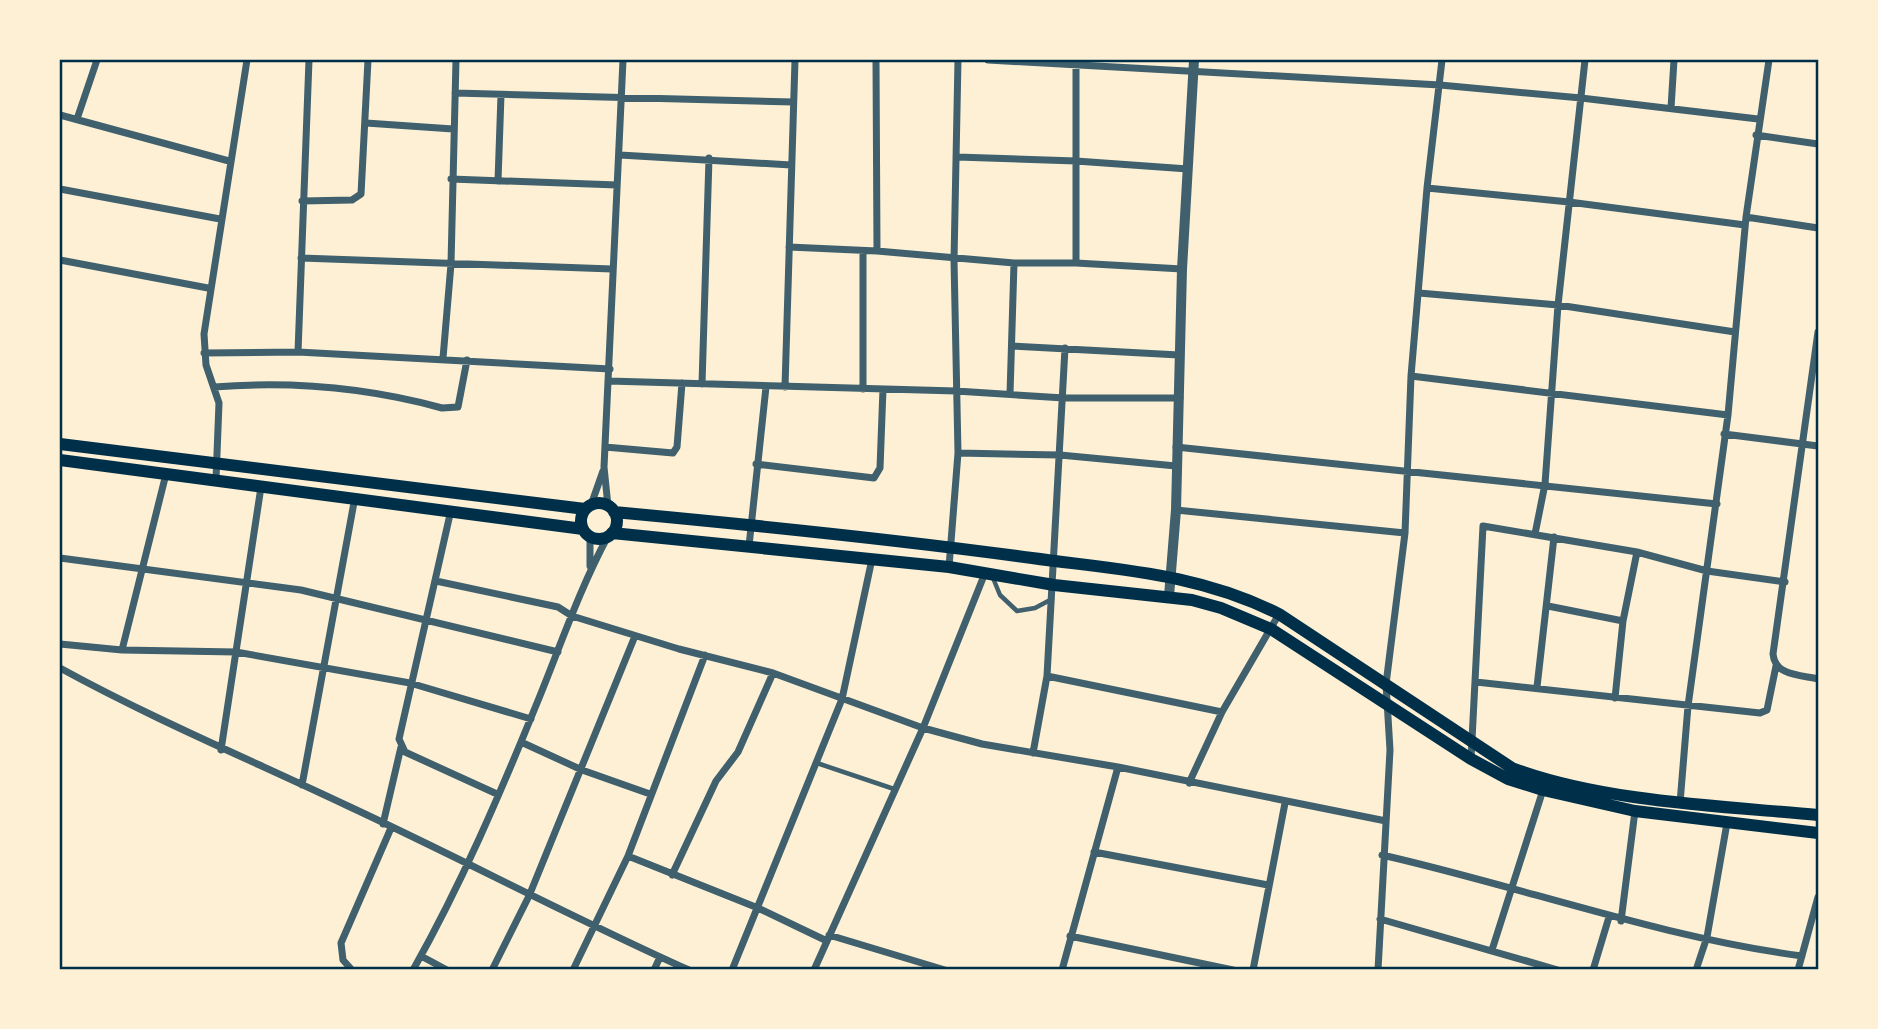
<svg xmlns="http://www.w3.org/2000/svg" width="1878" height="1029" font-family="Rubik,sans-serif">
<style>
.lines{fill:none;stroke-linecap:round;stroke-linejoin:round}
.service{stroke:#3f606c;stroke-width:4.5}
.minor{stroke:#3f606c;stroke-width:7}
.tertiary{stroke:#3f606c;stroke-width:10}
.primary{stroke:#003049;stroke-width:12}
.neatline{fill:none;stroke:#003049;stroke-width:2.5}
</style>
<rect width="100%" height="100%" fill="#fdf0d5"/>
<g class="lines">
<path class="service" d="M993,578L1000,595L1017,611L1035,608L1052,599
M817,763L894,789"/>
<path class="minor" d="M876,60L877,251
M988,60L1440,85L1581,98L1758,119
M455,93L793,102
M1671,108L1674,60
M60,115L229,161
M77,119L97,60
M366,123L453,129
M1756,135L1818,144
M620,155L791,165
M957,157L1076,161L1188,169
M451,179L617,185
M498,181L501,95
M1427,188L1569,202L1745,225
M60,189L220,219
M302,201L352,200L361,194L368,60
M1746,217L1818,228
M789,247L877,251L1014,263H1076L1182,269
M301,258L612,269
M60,260L208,288
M1076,263V60
M1419,293L1558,305L1735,332
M1818,332L1773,654C1775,676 1801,675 1818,679
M1013,346L1179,355
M298,352L309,60
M204,353L298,352L610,369
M443,358L451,264L456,60
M1411,376L1728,415
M609,381L956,391L1064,398H1180
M702,384L709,158
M214,387C290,381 369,388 442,408L458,407L467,360
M785,387L795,60
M863,389V251
M1010,394L1014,263
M1724,434L1818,446
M605,447L673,453L677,447L682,383
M1176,447L1717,504
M958,453L1060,455L1176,466
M756,464L874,478L880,468L883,389
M216,479L219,403L206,365L204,334L247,60
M591,505L603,471
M608,506L604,467L623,60
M451,510L399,739L405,752L497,794
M1176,510L1405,533
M1535,534L1545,484L1558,305L1585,60
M749,546L766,387
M60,558L301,590L558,652
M590,566V537
M949,567L958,453L954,260L958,60
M436,581L558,607L572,616L679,649L773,673L923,728L982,744L1118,767L1386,821
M1548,606L1623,621L1637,552
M60,644L122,650L236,652L410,683L531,719
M122,650L166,474
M60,668C153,719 251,760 348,806C462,859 573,918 689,970
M1047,676L1222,712
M1476,682L1760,713L1767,710L1776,666
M1537,687L1554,537
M1615,698L1623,621
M521,742L582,770L650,794
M221,750L261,487
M1033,753L1047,676L1065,348
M1471,759L1483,526L1637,552L1707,571L1785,582
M1189,783L1222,712L1279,614
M302,785L355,497
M1680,803L1688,706L1728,415L1746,217L1769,60
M383,824L401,747
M1094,852L1268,885
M1382,855C1523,887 1659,937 1802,956
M628,856L758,908L827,941
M672,875L716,781L738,752L773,673
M1380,919L1558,970
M1621,921L1635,811
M829,935L945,970
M1070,936L1233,970
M1492,950L1543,790
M421,956L447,970
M352,970L343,960L341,943L391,828
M413,970C461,885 500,794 537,703C560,647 579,590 608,536
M492,970L529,896L635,636
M573,970L628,856L705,655
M654,970L660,957
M732,970L842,699L872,559
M814,970L923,728L985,573
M1062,970L1118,767
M1253,970L1285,803
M1378,970L1390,750L1386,684L1405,533L1411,376L1427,188L1442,60
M1593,970L1609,917
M1696,970L1707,937L1727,823
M1798,970L1818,897"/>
<path class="tertiary" d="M1169,596L1176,510L1182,269L1194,60"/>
<path class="primary" d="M60,444L585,509
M60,460L583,529
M581 521a18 18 0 1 1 36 0a18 18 0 1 1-36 0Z
M614,512C754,525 893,539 1032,558C1120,570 1198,573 1279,614L1512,768C1603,802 1721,806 1818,815
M612,533L949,567L1054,585L1192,600L1221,608L1271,629L1471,759L1508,779L1543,790L1635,811L1818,833"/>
</g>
<rect width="1878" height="1029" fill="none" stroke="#fdf0d5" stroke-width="122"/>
<rect x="61" y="61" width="1756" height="907" class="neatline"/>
</svg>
